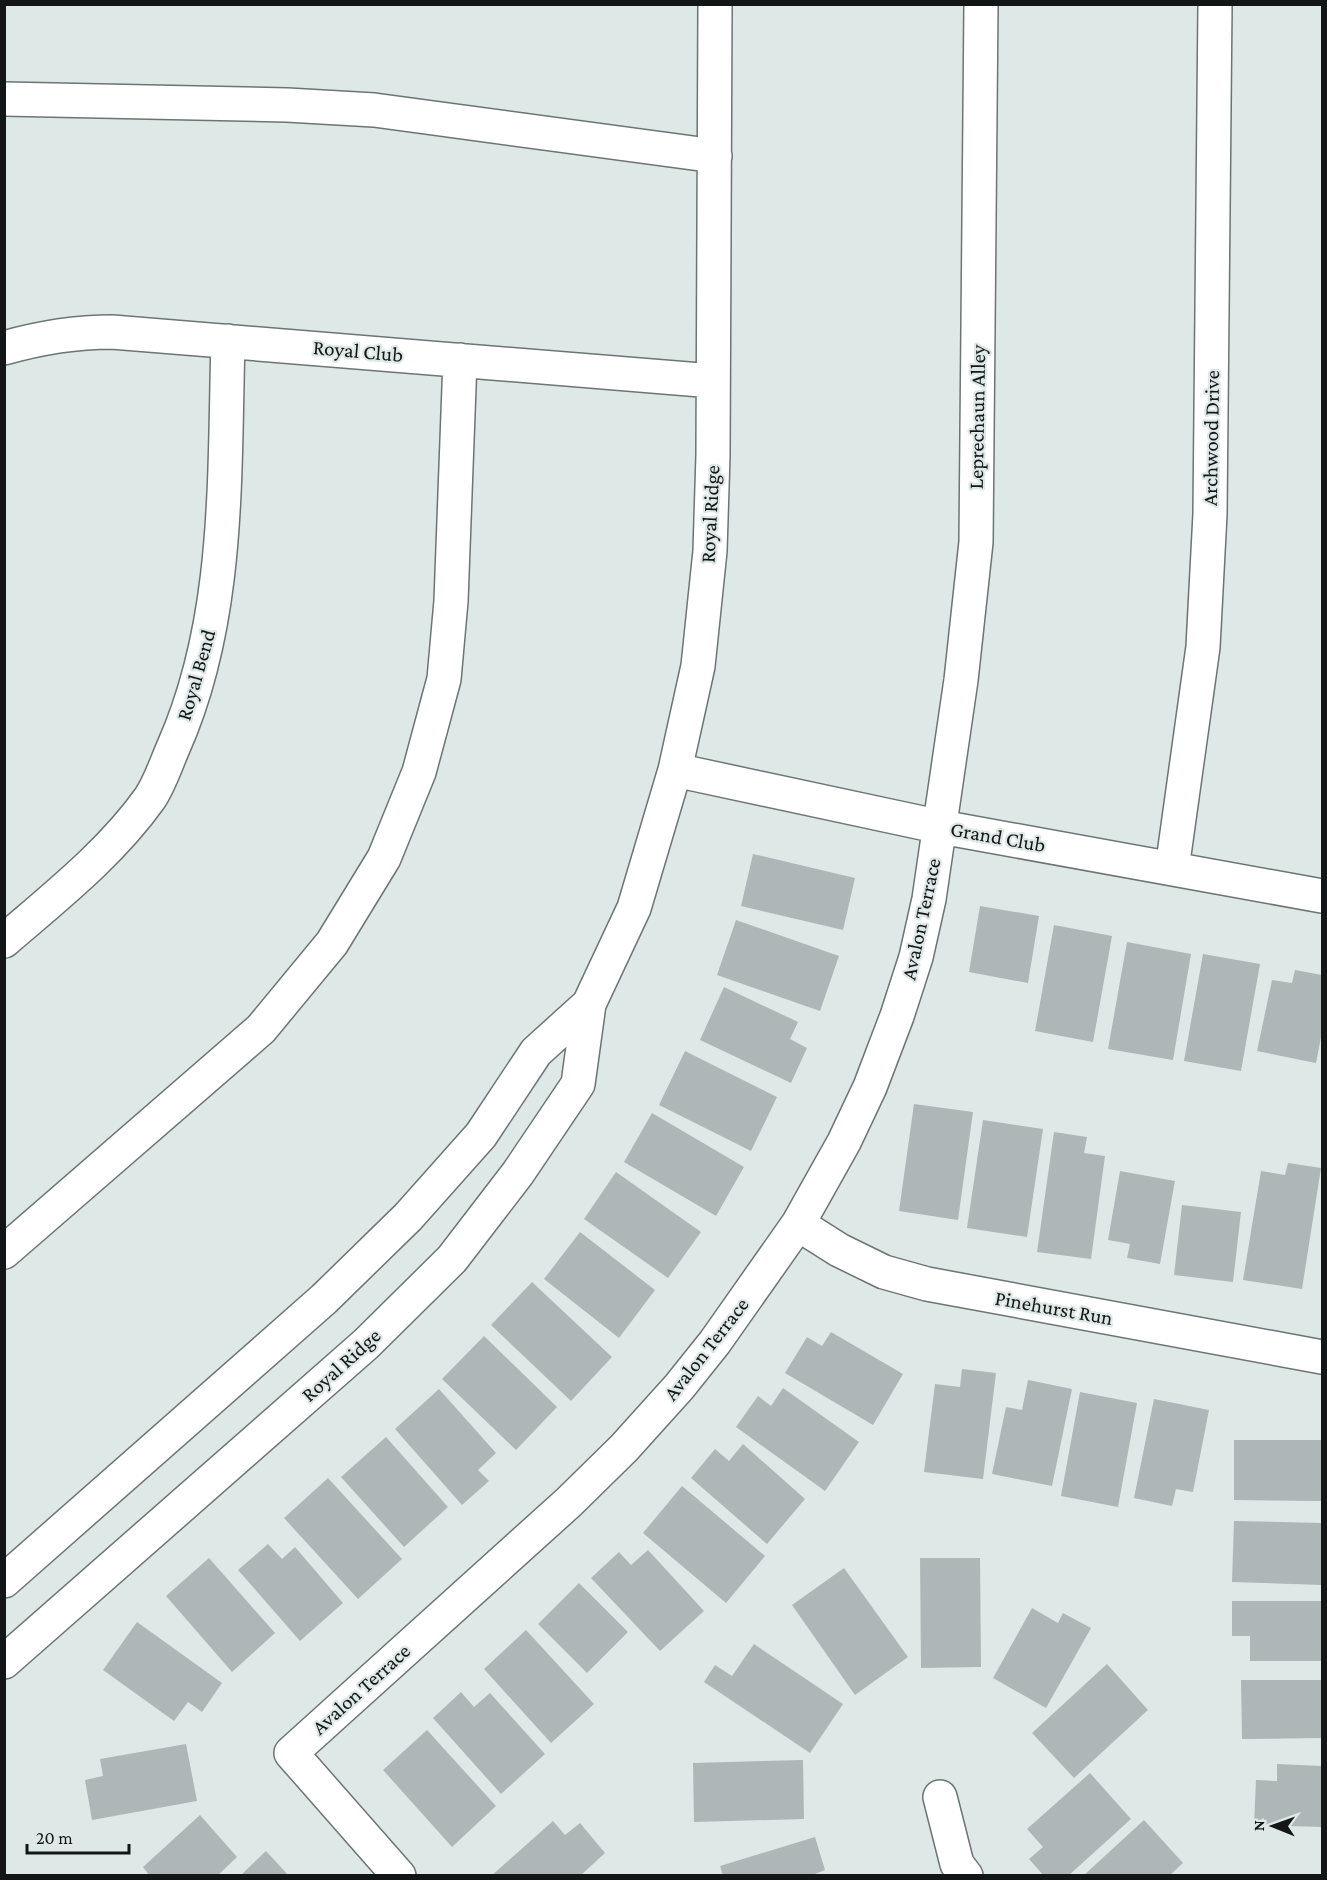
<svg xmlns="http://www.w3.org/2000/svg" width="1327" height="1880" font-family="'Crimson Pro',serif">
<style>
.building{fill:#aeb7b7}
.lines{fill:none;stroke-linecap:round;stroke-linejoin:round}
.minor-casing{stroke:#6c7474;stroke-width:36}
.minor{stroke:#fff;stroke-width:33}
.labels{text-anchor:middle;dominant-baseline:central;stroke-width:4.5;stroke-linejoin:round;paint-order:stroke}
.street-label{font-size:21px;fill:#131616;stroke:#dee8e7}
</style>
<rect width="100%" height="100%" fill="#dee8e7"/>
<path class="building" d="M753,854L855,878L843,930L741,906Z
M980,906L1039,916L1028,983L969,972Z
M736,920L839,956L820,1011L717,975Z
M1054,925L1112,936L1093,1042L1035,1031Z
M1127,942L1191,954L1173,1060L1108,1049Z
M1203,954L1260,964L1241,1071L1184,1061Z
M1295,970L1322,975V1032L1316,1063L1257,1051L1272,980L1292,983Z
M724,987L798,1022L790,1039L807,1048L791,1083L700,1040Z
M685,1051L777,1097L751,1151L659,1105Z
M914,1104L973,1112L958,1220L899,1211Z
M652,1113L744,1167L716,1216L624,1162Z
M983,1120L1043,1129L1027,1237L967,1228Z
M1054,1132L1087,1137L1084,1153L1105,1156L1091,1259L1037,1252Z
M1288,1163L1321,1168L1302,1289L1243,1280L1261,1171L1285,1175Z
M1120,1171L1175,1181L1160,1264L1127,1258L1130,1244L1108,1240Z
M616,1172L701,1232L668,1278L584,1219Z
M1182,1205L1241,1212L1233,1282L1174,1275Z
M580,1232L655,1290L619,1338L544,1279Z
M532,1282L612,1357L571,1401L491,1325Z
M831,1332L903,1374L873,1425L785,1373L807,1337L822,1346Z
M484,1336L557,1407L516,1450L442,1379Z
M962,1369L996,1373L983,1479L924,1472L935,1384L960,1387Z
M1028,1380L1072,1389L1052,1486L992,1474L1006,1407L1022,1410Z
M783,1388L859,1442L825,1491L736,1427L758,1396L771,1406Z
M439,1389L496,1453L478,1470L489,1481L462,1505L395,1429Z
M1080,1392L1137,1403L1118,1507L1061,1496Z
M1154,1399L1209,1410L1193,1492L1176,1489L1172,1506L1134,1498Z
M386,1437L448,1507L404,1547L341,1477Z
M1234,1440H1322V1501L1234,1500Z
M743,1444L805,1499L767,1544L691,1478L715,1449L729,1461Z
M328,1478L402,1559L358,1599L284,1518Z
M682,1486L765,1556L726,1603L643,1533Z
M1234,1521L1322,1523V1585L1232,1582Z
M268,1544L282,1559L295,1547L343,1603L300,1641L238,1570Z
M648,1550L704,1611L660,1651L591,1578L619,1552L631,1565Z
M209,1558L275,1633L232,1672L166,1596Z
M920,1558H980L981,1667L921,1668Z
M844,1568L908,1657L855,1695L792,1605Z
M579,1583L628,1632L587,1673L538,1624Z
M1232,1601H1322V1661H1250V1636H1232Z
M1032,1608L1058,1623L1063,1613L1091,1628L1046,1708L993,1678Z
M137,1622L222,1683L202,1712L188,1702L174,1721L103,1670Z
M526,1630L594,1704L551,1743L484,1669Z
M754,1644L843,1704L810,1753L704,1682L715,1665L732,1676Z
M1107,1664L1148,1710L1074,1778L1032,1733Z
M1241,1680H1322V1738L1242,1739Z
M461,1692L474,1707L490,1693L545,1754L501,1794L433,1718Z
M427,1730L496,1806L452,1847L383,1770Z
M186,1744L197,1801L92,1820L85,1780L103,1776L100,1759Z
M803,1760L804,1819L694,1822L693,1763Z
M1277,1764L1322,1766V1827L1254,1825L1256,1780L1277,1781Z
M1090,1773L1131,1819L1068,1876H1044L1029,1859L1043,1847L1027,1829Z
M200,1815L237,1857L217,1876H150L143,1867Z
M1144,1820L1183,1863L1169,1876H1083Z
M553,1821L565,1835L580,1823L605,1853L580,1876H491Z
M815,1837L825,1870L810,1876H723L720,1866Z
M266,1851L289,1876H240Z"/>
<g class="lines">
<g class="minor-casing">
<path id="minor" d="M4,99L287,105L374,110L715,156
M4,348C39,338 75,332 112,332L713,381
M675,770L941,827L1322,896
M1172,869L1203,647L1210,514L1215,4
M4,941C55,897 111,853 150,798C160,783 166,764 173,748C230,620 224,478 228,341
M798,1224L839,1250L884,1272L927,1284L1322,1357
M4,1252L261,1029L332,943L384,858L419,772L444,679L451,601L460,360
M4,1581L324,1299L408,1217L481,1135L536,1052L589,1004
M4,1662L366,1344L452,1259L518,1173L578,1084L589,1004L634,908L675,770L698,666L710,551L713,455L715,4
M940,1797L957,1864L966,1876
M399,1876L291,1753L569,1502L624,1448L679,1387L715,1342L798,1224L844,1142L870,1087L897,1016L916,957L929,899L961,680L976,542L981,4"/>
</g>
<use href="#minor" class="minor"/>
</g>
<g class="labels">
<g class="street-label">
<text transform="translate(358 351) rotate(5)">Royal Club</text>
<text transform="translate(977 417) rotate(-89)">Leprechaun Alley</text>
<text transform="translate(1211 438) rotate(-89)">Archwood Drive</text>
<text transform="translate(710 514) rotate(-87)">Royal Ridge</text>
<text transform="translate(196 675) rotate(-74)">Royal Bend</text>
<text transform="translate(998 837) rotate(10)">Grand Club</text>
<text transform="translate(921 919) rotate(-78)">Avalon Terrace</text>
<text transform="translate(1054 1308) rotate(10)">Pinehurst Run</text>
<text transform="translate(706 1349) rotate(-52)">Avalon Terrace</text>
<text transform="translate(341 1365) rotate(-42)">Royal Ridge</text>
<text transform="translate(361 1689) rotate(-42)">Avalon Terrace</text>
</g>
</g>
<rect width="1327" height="1880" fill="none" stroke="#131616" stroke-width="12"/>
<g transform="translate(1273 1826) rotate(271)" stroke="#dee8e7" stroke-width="4.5" paint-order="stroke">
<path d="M0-4.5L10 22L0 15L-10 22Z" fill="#131616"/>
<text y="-9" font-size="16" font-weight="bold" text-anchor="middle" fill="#131616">N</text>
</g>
<path d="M27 1844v9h102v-9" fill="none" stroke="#131616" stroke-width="3"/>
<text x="36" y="1844" font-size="18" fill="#131616" stroke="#dee8e7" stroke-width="4.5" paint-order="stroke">20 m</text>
</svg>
